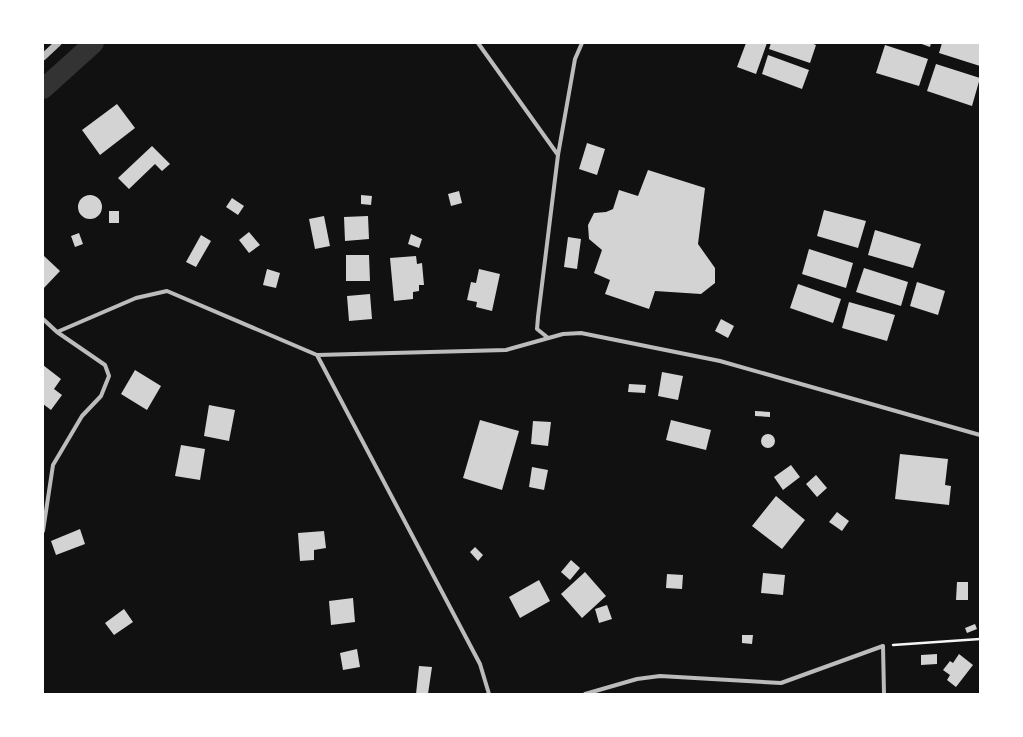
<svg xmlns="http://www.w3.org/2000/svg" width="1023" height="737" font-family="Barlow,sans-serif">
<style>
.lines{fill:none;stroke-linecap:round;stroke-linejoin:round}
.canal{stroke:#333;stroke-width:20}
.building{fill:#d3d3d3}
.path{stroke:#f5f5f5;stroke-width:2.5}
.minor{stroke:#bcbcbc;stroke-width:4}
.tertiary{stroke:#bcbcbc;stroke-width:7}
</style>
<rect width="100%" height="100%" fill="#111"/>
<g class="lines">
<path class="canal" d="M43,89L94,43"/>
</g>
<path class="building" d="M746,43H767L756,74L737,67Z
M771,43H811L816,45L810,63L769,49Z
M919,43H931L930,47Z
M942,43H980V66L939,53Z
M885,45L928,59L919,86L876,73Z
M768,55L809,70L802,89L762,74Z
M936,64L980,78L972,106L927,91Z
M117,104L135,128L100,155L82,130Z
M587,143L605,149L597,175L579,169Z
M152,146L170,164L162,171L155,164L129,189L118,178Z
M648,170L705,188L698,244L715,268V283L701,294L655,291L649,309L605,294L610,280L594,273L602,250L589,239L588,225L594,213L606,212L613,209L619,190L638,196Z
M459,191L462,203L451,206L448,194Z
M361,195L372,196L371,205L361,204Z
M78 207a12 12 0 1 1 24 0a12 12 0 1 1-24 0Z
M232,198L244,206L238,215L226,207Z
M824,210L866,221L858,248L817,236Z
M109,211H119V223H109Z
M324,216L330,246L315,249L309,219Z
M368,216L369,239L345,241L344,217Z
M875,230L921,244L913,268L868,255Z
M249,232L260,245L249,253L239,240Z
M79,233L83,244L75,247L71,236Z
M411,234L422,239L419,248L408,244Z
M201,235L211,241L196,267L186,262Z
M568,237L581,239L577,269L564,267Z
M809,249L853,263L846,288L802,274Z
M43,255L60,271L43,289Z
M346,255H369L370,281H346Z
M416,256L417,264L422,263L424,285H419V291L413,292V299L394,301L390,258Z
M864,268L908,282L901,306L856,292Z
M267,269L280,273L276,288L263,285Z
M479,269L500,274L492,311L476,307L477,302L467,300L471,282L476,283Z
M917,282L945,291L938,315L910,306Z
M798,284L841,299L833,323L790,308Z
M370,294L372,319L349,321L347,296Z
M849,302L895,315L887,341L842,328Z
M721,319L734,326L728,338L715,331Z
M43,365L61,379L54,389L62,395L51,410L43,404Z
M135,370L161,386L147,410L121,394Z
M662,372L683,376L678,400L658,396Z
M629,384L646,385L645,393L628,392Z
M209,405L235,410L229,441L204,436Z
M755,411L770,412V417L755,416Z
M480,420L519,431L502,490L463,478Z
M671,420L711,430L706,450L666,440Z
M533,421L551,422L548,446L531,444Z
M761 441a7 7 0 1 1 14 0a7 7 0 1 1-14 0Z
M181,445L205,449L200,480L175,476Z
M900,454L948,459L945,485L951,486L949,505L895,499Z
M791,465L800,477L783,490L774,477Z
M532,467L548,470L544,490L529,487Z
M816,475L827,488L817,497L806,484Z
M776,496L805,520L782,549L752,526Z
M837,512L849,521L842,531L829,522Z
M80,529L85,544L56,555L51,541Z
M324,531L326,548L314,550V560L300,561L298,533Z
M475,547L483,555L478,561L470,552Z
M571,560L580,568L570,580L561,572Z
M585,572L606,596L582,618L561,594Z
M763,573L785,575L783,595L761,593Z
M667,574L683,575L682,589L666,588Z
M539,580L550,601L520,618L509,597Z
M957,582H968V600H956Z
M353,598L355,622L331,625L329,601Z
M607,605L612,619L599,623L595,609Z
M124,609L133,622L114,635L105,623Z
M975,624L977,629L967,633L965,628Z
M742,635H753L752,644L742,643Z
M357,649L360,667L343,670L340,653Z
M937,654V664L921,665V655Z
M959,654L973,665L956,687L947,680L950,675L943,670L950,661L953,663Z
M419,666L432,667L428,694H416Z"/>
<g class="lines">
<path class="path" d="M893,645L980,639"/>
<path class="minor" d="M478,43L558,155L538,317L537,329L547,337
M558,155L575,59L582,43
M43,319L57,332L105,365L109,376L101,396L82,416L53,465L43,531
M57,332L136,298L167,291L317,355L506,350L563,334L581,333L720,361L980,435
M317,355L480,664L489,694
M585,694L637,679L660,676L781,683L883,646L884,694"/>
<path class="tertiary" d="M43,57L58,43"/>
</g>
<rect width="1023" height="737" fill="none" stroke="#ffffff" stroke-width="88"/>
</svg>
